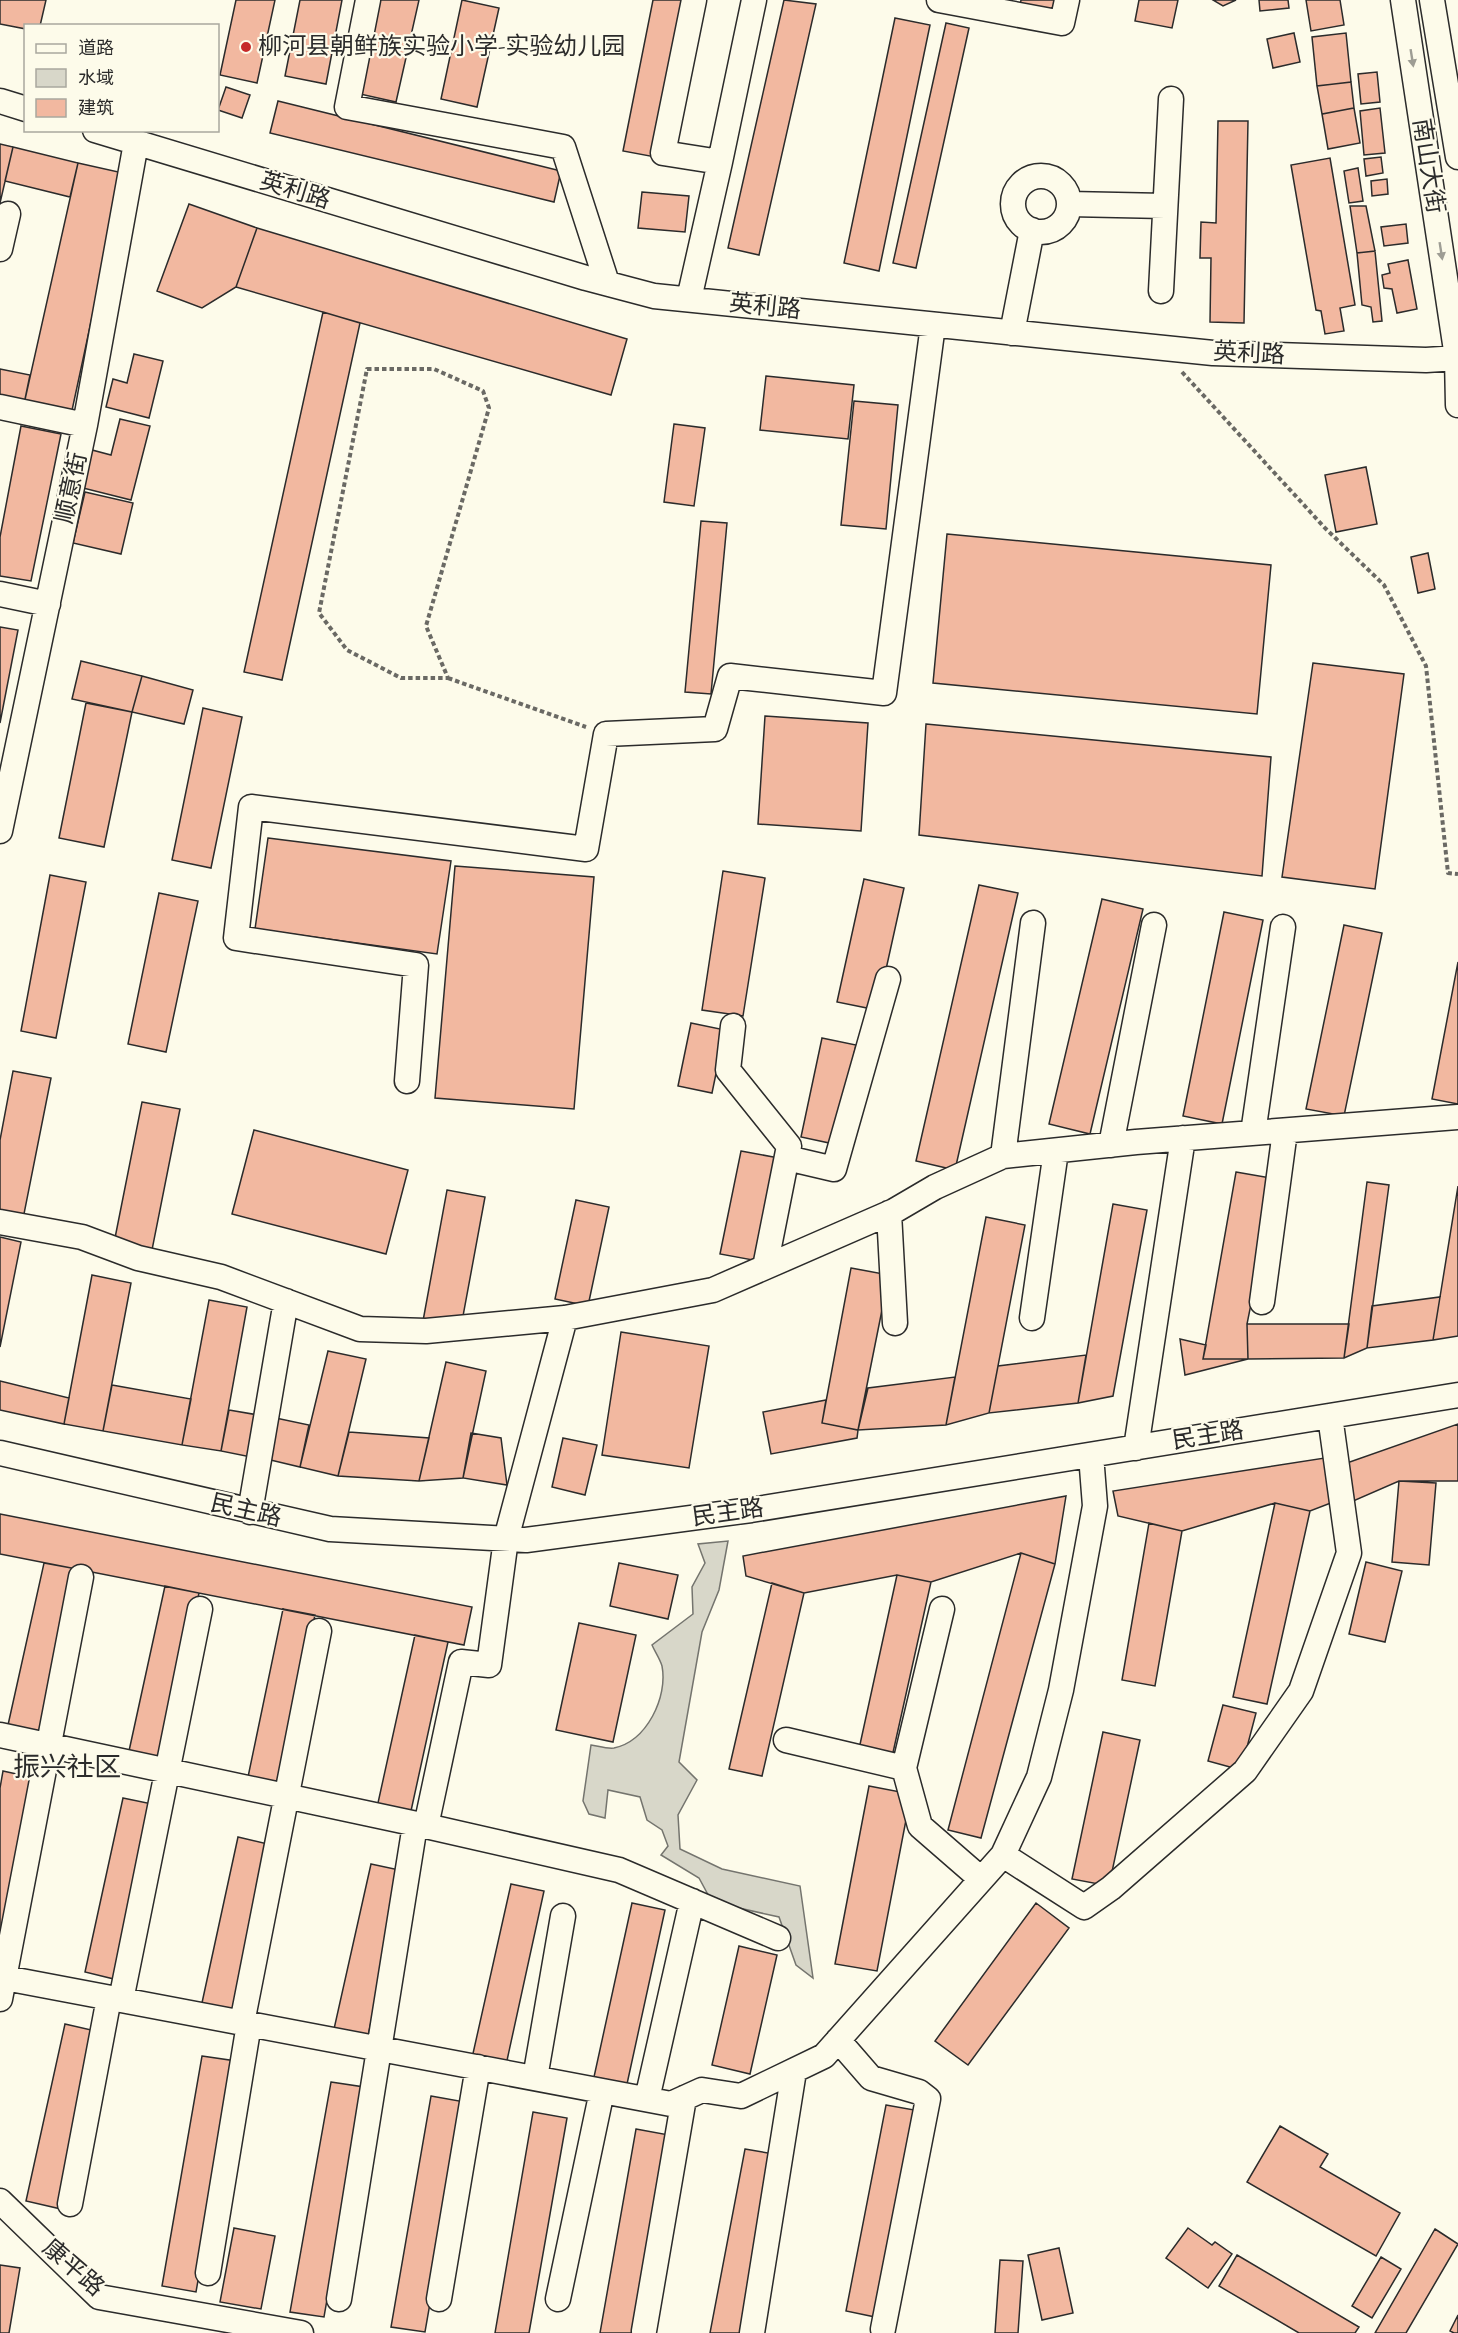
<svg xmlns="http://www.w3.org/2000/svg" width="1458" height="2333" font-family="'Alegreya Sans','Noto Sans SC',sans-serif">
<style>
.water{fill:#d8d7c9;stroke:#74746e;stroke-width:1.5}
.building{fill:#f2b8a0;stroke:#2b2b2b;stroke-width:1.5}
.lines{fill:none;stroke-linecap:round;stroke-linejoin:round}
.minor-casing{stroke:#2b2b2b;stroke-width:27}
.path{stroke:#6a6964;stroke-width:4;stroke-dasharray:4.5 3;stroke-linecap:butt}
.minor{stroke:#fdfbea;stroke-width:24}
.oneway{fill:#9e9d94}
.poi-dot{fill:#c62828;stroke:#fdfbea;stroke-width:2}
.labels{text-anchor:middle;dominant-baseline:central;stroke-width:4.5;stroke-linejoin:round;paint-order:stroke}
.poi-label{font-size:24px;fill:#2b2b2b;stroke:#fdfbea;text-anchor:start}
.street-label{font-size:24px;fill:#2b2b2b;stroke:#fdfbea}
.quarter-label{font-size:27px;fill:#2b2b2b;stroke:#fdfbea}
</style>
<rect width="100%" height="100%" fill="#fdfbea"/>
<path class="water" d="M728,1541L719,1590L702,1632L679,1762L697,1780L678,1815L680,1849L722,1869L800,1886L813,1978L796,1965L779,1917L712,1902L699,1878L661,1855L668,1846L662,1830L647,1820L640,1797L608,1790L605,1818L589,1814L583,1801L591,1745C598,1746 607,1749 614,1748C647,1741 668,1697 662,1666C660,1659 655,1652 652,1645L693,1614L692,1587L705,1563L698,1544Z"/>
<path class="building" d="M0,0H46L40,26H26V29L0,24Z
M236,0H275L257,83L220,75Z
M300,0H342L326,84L285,76Z
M380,0H419L396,102L360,94Z
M462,0L499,8L477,107L441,99Z
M653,0H686L655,157L623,151Z
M784,0L816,4L759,255L728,248Z
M1021,0H1060L1056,16L1019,9Z
M1139,0H1178L1172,28L1135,21Z
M1213,0H1236L1223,6Z
M1259,0H1288L1289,8L1260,11Z
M1306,0H1340L1344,25L1311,31Z
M895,18L930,25L879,271L844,263Z
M946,23L969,28L916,268L893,263Z
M1294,33L1300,62L1273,68L1267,39Z
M1346,33L1351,82L1317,86L1312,37Z
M1377,72L1380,102L1361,104L1358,74Z
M1351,82L1354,108L1322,114L1317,86Z
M226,87L250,95L242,118L218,110Z
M278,101L561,171L554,202L270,133Z
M1354,108L1360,143L1328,149L1322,114Z
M1380,108L1385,153L1364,155L1360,111Z
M1218,121H1248L1244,323L1210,322L1211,258H1200L1201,222L1216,223Z
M0,144L13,147L0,203Z
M13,147L78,163L70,197L5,181Z
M1381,157L1383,173L1366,176L1364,159Z
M1330,158L1355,305L1340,308L1344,331L1325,334L1321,311L1316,310L1291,165Z
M78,163L123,173L71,415L24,404Z
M1358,168L1363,201L1349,203L1344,171Z
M1387,179L1388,194L1372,196L1371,181Z
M642,192L689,196L685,232L638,228Z
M189,204L257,228L236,287L202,308L157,291Z
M1350,206H1366L1375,251L1357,253Z
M1406,224L1408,243L1384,246L1381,227Z
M257,228L627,339L611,395L236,287Z
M1375,251L1382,321L1373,322L1371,307L1362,305L1357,253Z
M1408,260L1417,309L1397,313L1392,289L1384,288L1382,275L1390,273L1388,264Z
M323,312L360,323L282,680L244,672Z
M134,354L163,361L149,418L106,407L113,379L127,383Z
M0,369L30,375L24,404L0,399Z
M766,376L854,385L848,439L760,430Z
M854,401L898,405L886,529L841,525Z
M120,419L150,426L131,500L83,488L92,450L111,455Z
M674,424L705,428L694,506L664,502Z
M21,426L61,434L31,581L0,576V537Z
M1366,467L1377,524L1336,532L1325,475Z
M85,492L133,503L121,554L73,543Z
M701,521L727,523L711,694L685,692Z
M947,534L1271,565L1257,714L933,683Z
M1428,553L1435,589L1418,593L1411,557Z
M0,627L18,630L0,723Z
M81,661L142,676L132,712L72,699Z
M1313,663L1404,674L1375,889L1282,877Z
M142,676L193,690L184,724L132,712Z
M86,703L132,712L104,847L59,838Z
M203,708L242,717L211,868L172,860Z
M765,716L868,723L861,831L758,824Z
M926,724L1271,757L1262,876L919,835Z
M268,838L451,861L437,954L255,929Z
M455,866L594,877L574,1109L435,1098Z
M723,871L765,878L743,1016L702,1010Z
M50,875L86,882L56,1038L21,1031Z
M864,879L904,888L877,1010L837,1002Z
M979,885L1018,893L955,1170L916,1161Z
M159,893L198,901L166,1052L128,1044Z
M1102,899L1143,909L1090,1134L1049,1124Z
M1224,912L1263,920L1222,1124L1183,1116Z
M1344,925L1382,933L1344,1116L1306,1109Z
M1458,962V1104L1432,1099Z
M691,1023L725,1030L712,1093L678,1086Z
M822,1038L856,1045L834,1144L801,1137Z
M13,1071L51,1078L23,1219L0,1215V1140Z
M142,1102L180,1109L152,1250L114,1243Z
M254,1130L408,1170L386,1254L232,1214Z
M741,1151L779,1158L758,1261L720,1254Z
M1236,1172L1276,1179L1247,1324L1248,1359H1203Z
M1367,1182L1389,1185L1367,1348L1344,1358Z
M1458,1186V1336L1433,1340L1440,1297Z
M447,1190L485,1197L461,1327L423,1321Z
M576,1200L609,1207L588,1306L555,1299Z
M1113,1204L1147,1210L1113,1396L1078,1403Z
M986,1217L1025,1225L989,1413L946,1425Z
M0,1237L21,1242L0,1347Z
M851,1268L889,1275L858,1430L822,1423Z
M92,1275L131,1283L103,1431L64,1424Z
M1440,1297L1433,1340L1367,1348L1372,1306Z
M209,1300L247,1307L221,1451L182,1445Z
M1247,1324H1349L1344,1358L1248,1359Z
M621,1332L709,1346L689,1468L602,1455Z
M1180,1339L1206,1345L1203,1359H1248L1185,1375Z
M328,1351L366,1359L338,1476L300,1467Z
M1086,1355L1078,1403L989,1413L998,1366Z
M446,1362L486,1371L463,1478L419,1481Z
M955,1377L946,1425L858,1430L868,1388Z
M0,1381L69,1398L64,1424L0,1410Z
M112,1385L191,1399L182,1445L103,1431Z
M826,1400L822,1423L858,1430L857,1438L771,1454L763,1412Z
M229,1410L264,1416L256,1458L221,1451Z
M271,1417L309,1425L300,1467L262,1458Z
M1458,1424V1481H1399L1351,1502L1344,1464Z
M349,1432L429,1438L419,1481L338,1476Z
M471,1433L501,1438L507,1485L463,1478Z
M563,1438L597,1445L585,1495L552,1487Z
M1331,1457L1336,1501L1310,1511L1275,1503L1182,1531L1118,1516L1113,1491Z
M1399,1481L1436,1483L1429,1565L1392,1562Z
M1066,1496L1055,1564L1021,1553L931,1582L897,1575L804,1593L746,1576L743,1556Z
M1275,1503L1310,1511L1267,1704L1233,1697Z
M0,1514L472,1607L464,1645L0,1554Z
M1149,1523L1182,1531L1155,1686L1122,1680Z
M1021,1553L1055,1564L981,1838L948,1830Z
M1366,1562L1402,1571L1385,1642L1349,1634Z
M44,1563L77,1569L42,1732L8,1725Z
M619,1563L678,1575L668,1619L610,1606Z
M897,1575L931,1582L892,1757L859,1749Z
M772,1583L804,1593L762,1776L729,1769Z
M165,1586L199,1593L163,1758L129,1751Z
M283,1609L315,1615L280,1783L248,1777Z
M579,1623L636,1635L613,1742L556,1730Z
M415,1635L448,1642L409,1820L376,1812Z
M1223,1705L1256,1713L1241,1770L1208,1761Z
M1103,1732L1140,1740L1109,1886L1072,1879Z
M3,1771L35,1778L0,1950V1788Z
M869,1786L911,1794L877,1971L835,1964Z
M123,1798L157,1805L118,1980L85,1972Z
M238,1837L272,1845L233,2019L200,2012Z
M371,1864L404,1871L366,2045L332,2038Z
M511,1884L544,1891L506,2065L472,2058Z
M632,1903L665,1910L627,2084L594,2077Z
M1036,1903L1069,1928L968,2065L935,2041Z
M739,1946L777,1955L750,2074L712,2065Z
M65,2024L100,2032L61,2209L26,2201Z
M202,2056L236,2061L196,2292L162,2286Z
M331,2082L364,2087L324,2317L290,2312Z
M431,2096L465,2102L425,2332L391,2327Z
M886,2105L920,2111L880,2318L846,2311Z
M533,2112L567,2118L529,2333H495Z
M1280,2126L1328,2154L1320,2167L1400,2213L1376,2256L1247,2182Z
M636,2129L669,2135L635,2333H600Z
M745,2149L774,2154L740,2333H710Z
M234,2228L275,2236L261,2309L220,2302Z
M1188,2228L1212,2245L1215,2242L1232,2254L1208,2288L1166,2258Z
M1435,2229L1458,2244L1406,2333H1375Z
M1059,2248L1073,2313L1042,2320L1028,2255Z
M1237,2255L1359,2327L1355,2333H1299L1219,2286Z
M1381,2257L1401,2269L1372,2318L1352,2306Z
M1000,2260L1023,2261L1018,2333H995Z
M0,2265L20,2268L9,2333H0Z
M1458,2315V2333H1454L1450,2331Z"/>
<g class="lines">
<g class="minor-casing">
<path id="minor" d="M368,0L347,107L563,147L607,283
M939,0L1062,23L1067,0
M1403,0L1457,357L1458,405
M1432,0L1458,157
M0,101L26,109
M95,130L586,278L654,296L1213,353L1426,360L1458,358
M720,162L754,0
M1013 204a28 28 0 1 1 56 0a28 28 0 1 1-56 0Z
M1069,204L1165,206
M0,249L8,214
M1161,291L1171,99
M689,299L720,162L663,153L694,0
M1012,333L1032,230
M0,407L85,425
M0,594L48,604
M0,831L85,425L136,143
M733,1026L728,1070L789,1146L765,1267
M407,1081L416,965L236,938L251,807L586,849L606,734L715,729L730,676L884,693L933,325
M1253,1133L1283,927
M1111,1145L1154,925
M1003,1156L1033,923
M787,1158L834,1169L888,979
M889,1213L895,1323
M0,1222L82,1237L138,1258L221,1277L360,1329L426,1331L565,1318L713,1290L894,1211L935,1187L1003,1156L1136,1142L1458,1117
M1262,1302L1285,1131
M1032,1318L1056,1151
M1136,1448L1183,1138
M0,1453L330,1529L526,1540L751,1510L1458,1395
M250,1512L286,1301
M0,1735L426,1826L461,1662L489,1665L506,1539L565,1318
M786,1740L904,1768L920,1826L981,1879
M904,1768L942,1609
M426,1826L619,1870L778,1938
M1003,1855L1084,1907L1111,1888L1245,1771L1301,1691L1349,1553L1330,1416
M0,1977L671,2104L702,2090L741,2096L824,2056L1003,1855L1039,1777L1061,1690L1095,1506L1091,1455
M0,1999L81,1577
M121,2000L200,1609
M242,2023L319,1631
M838,2040L871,2078L919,2092L928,2099L883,2329
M535,2078L563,1916
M647,2099L692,1901
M0,2201L99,2297L301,2333
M70,2204L109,1998
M208,2273L249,2024
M339,2299L415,1825
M439,2299L478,2067
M558,2299L602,2091
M644,2331L684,2098
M752,2333L794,2071"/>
</g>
<path class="path" d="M367,369H434L483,391L489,408L426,626L448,678H401L347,650L319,613Z
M1182,372L1325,528L1384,585L1426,666L1448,873L1458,874
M448,678L586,727"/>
<use href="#minor" class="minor"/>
</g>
<defs><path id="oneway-solid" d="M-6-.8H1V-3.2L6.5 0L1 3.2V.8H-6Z" transform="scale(1.5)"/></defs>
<g class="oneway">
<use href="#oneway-solid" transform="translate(1412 58) rotate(81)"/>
<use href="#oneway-solid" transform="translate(1441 251) rotate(81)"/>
</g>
<circle class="poi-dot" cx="246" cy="47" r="6"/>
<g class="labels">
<g class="poi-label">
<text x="258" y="47">柳河县朝鲜族实验小学-实验幼儿园</text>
</g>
<g class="street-label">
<text transform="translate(1428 166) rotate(81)">南山大街</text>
<text transform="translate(295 191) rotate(17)">英利路</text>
<text transform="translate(765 307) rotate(6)">英利路</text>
<text transform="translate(1249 354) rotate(3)">英利路</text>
<text transform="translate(72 488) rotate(-78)">顺意街</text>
<text transform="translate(1208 1436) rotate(-9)">民主路</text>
<text transform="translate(246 1511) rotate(13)">民主路</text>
<text transform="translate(728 1513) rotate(-8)">民主路</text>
<text transform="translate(73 2268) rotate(41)">康平路</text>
</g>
<g class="quarter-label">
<text x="67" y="1767">振兴社区</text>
</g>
</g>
<rect x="24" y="24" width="195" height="108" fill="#fdfbea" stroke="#a9a89e" stroke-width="1.5"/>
<rect x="36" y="44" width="30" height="9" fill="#fdfbea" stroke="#a9a89e" stroke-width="1.5"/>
<text x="78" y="54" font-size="18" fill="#2b2b2b">道路</text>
<rect x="36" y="69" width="30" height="18" fill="#d8d7c9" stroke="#a9a89e" stroke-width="1.5"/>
<text x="78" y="84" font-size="18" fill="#2b2b2b">水域</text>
<rect x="36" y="99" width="30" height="18" fill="#f2b8a0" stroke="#a9a89e" stroke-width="1.5"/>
<text x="78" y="114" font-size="18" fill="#2b2b2b">建筑</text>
</svg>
